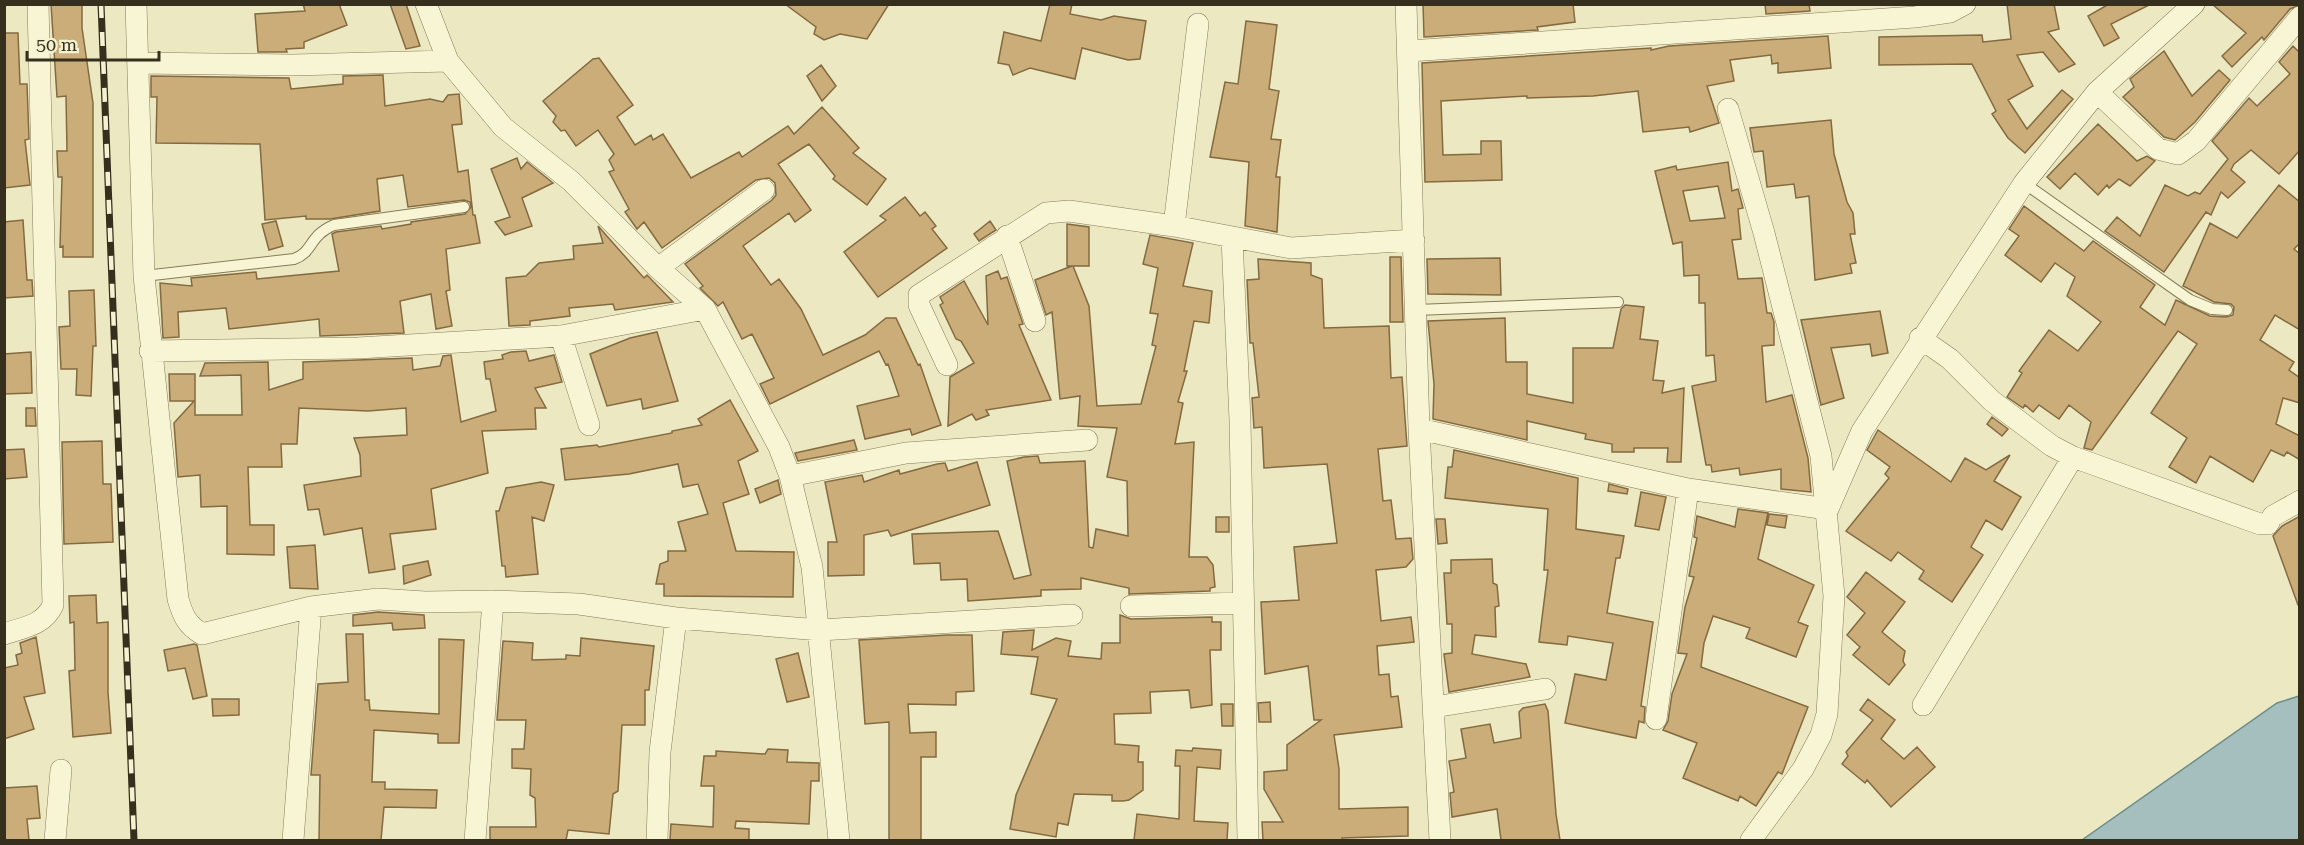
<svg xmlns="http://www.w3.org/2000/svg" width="2304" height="845" font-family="'Roboto Serif',serif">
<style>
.water{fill:#a4bfbd;stroke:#6b8d8c;stroke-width:1.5}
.building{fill:#caad78;stroke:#846a40;stroke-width:1.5;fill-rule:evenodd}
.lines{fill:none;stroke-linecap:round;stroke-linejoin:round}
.lane-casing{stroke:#867b5a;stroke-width:12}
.street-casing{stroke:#867b5a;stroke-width:22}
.lane{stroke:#f8f5d5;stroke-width:10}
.street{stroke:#f8f5d5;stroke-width:21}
.rail-casing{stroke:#362f1d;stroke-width:7}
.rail{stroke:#f4f2d1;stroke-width:4.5;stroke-dasharray:14;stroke-linecap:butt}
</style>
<rect width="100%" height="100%" fill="#ece9c2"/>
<path class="water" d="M2299,696V840H2082L2277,703Z"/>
<path class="building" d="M51,4H82V28L93,103V257H63V246L60,247L62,177H58L57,151H67L66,96L57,97Z
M303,4H339L347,25L304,42V48L286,49L287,52H258L255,14L305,11Z
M390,4H406L420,46L406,49Z
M785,4H889L867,39L840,34L824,40L814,34L816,27Z
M1050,4H1072L1070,14L1101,20L1114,16L1146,21L1140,59L1128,60L1082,48L1075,79L1030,68L1013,75L1009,65L998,63L1004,32L1041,41Z
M1423,4H1573L1575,22L1537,27L1538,30L1424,37Z
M1765,4H1809L1810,11L1766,14Z
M2007,4H2054L2059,29L2048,32L2075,64L2059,72L2043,52L2017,55L2033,86L2008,100L2027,129L2062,90L2073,99L2025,153L2008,138L1992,114L1996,111L1972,64L1879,65V37L1982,35L1983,42L2011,39Z
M2109,4H2151L2111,24L2119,38L2104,46L2088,16Z
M2212,4H2300V5L2290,9L2264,40L2262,37L2232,67L2222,56L2246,33Z
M1246,21L1277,25L1269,89L1279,91L1271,139L1281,140L1276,177H1280L1277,232L1245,226L1249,162L1210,157L1225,82L1238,84Z
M4,33H18L20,84H27L29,139L25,140L30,185L4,188Z
M1828,36L1831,68L1778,73V63L1772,64L1771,55L1730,60L1734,81L1707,86L1719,123L1690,132L1689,127L1643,132L1638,91L1593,96L1527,98V96L1441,101L1443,155L1481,154V141H1501L1502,180L1425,182L1422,63L1651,48V50L1669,46Z
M2293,46L2300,53V150L2279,174L2251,150L2234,164L2231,170L2245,182L2228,198L2221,192L2211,215L2206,212L2164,272L2105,231L2117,217L2140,236L2165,185L2188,196L2195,192L2200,194L2228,159L2212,141L2249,98L2257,106L2290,74L2279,62Z
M2164,51L2192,96L2219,70L2230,80L2195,122L2175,140L2164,137L2123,97L2134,87L2130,79Z
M599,58L633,105L617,117L635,145L651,135L653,140L663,134L691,178L739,152L742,157L788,126L794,134L822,107L859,148L853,153L886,179L867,205L833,179L835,176L809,144L804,147L778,164L811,210L795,222L789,213L743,246L771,285L779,279L801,309L823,355L865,335L886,318H896L918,365L920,364L941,425L912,435L910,429L865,439L857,406L899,396L888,364L886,365L879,351L770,404L760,384L774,378L752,334L742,339L723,302L718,306L700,288L703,286L685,264L772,200L776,195L775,183L769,178L756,180L662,248L644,222L637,229L625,212L629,209L609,172L614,170L609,160L614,154L598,130L576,146L565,130L561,131L553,122L556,116L543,101L593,59Z
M821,65L836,86L822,101L807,76Z
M383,75L385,106L430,99L443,102L448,95L459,94L462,124L452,125L458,172L468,170L473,215H475L480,243L446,249L450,290L446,291L452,326L436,329L431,294L400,301L404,333L320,336L319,319L229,329L226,308L178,312L179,337L163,338L160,283L192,286L191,278L256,272L257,279L339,271L332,234L336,232L381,226L382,229L411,224V222L465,214L471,207L470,202L464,200L408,207L403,175L377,179L380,211L330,219H306V216L265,220L260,144L156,143L157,97H151V76L289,78L291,89L343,84V76Z
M1831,120L1834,154L1847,202L1853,213L1855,234H1850L1856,263L1850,264L1852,273L1815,280L1809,196L1796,198L1794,184L1767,187L1763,151L1754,152L1750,128Z
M2098,124L2137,161L2147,156L2155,161L2130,186L2119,179L2109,188L2107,185L2098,195L2075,173L2060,189L2047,177Z
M517,158L521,169L527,162L553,183L522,198L532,226L505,235L495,222L510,217L491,169Z
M1728,162L1732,191L1738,189L1743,208L1738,209L1741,239L1732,240L1738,279L1762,278L1767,313H1771L1774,322V345L1762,346L1766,402L1792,395L1808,458L1811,492L1781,489V469L1740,475L1739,468L1712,472L1711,465H1706L1692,386L1716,381L1714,355L1706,356L1705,303H1699V275L1684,276L1682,242L1673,244L1655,171L1676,166L1677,170ZM1718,186L1725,218L1690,221L1683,191Z
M2279,185L2300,202V243L2294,249L2300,254V330L2275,315L2260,340L2294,362L2289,370L2300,378V403L2283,398L2276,424L2300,436V460L2287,452L2284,456L2271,450L2253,482L2210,456L2196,483L2169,467L2187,438L2151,413L2197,344L2178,331L2092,450L2084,448L2091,422L2069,405L2059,419L2039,405L2033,412L2025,405L2023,408L2007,397L2022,373L2019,371L2049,330L2078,351L2101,322L2067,296L2075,277L2055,263L2041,282L2005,255L2019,236L2009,229L2024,206L2084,251L2093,241L2155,285L2140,307L2165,325L2176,300L2210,316L2226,317L2233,315L2234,307L2231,304L2214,302L2183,286L2210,223L2237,238Z
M905,197L920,216L925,212L936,226L932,229L947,248L878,297L844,252L886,220L880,216Z
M23,220L27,280H32L33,296L4,298V222Z
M276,221L283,246L269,250L262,224Z
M990,221L996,230L979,241L974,234Z
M1067,224L1089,227V266H1073L1089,306L1097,406L1141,404L1156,346L1152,345L1158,314L1150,313L1158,268L1143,264L1150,235L1193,243L1183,286L1212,291L1209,323L1194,321L1184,371H1187L1178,402L1183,403L1175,444L1194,442L1189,557H1207L1213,565L1215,587L1210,588V591L1129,594V588L1081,578V589L1041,590V596L968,601L967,579L941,580L940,563L914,564L912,534L998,531L1014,579L1031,575L1007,461L1024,457L1038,456L1040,463L1085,461L1089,547L1093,548L1096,529L1128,536L1127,481L1107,477L1117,428L1078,426L1080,396L1060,399L1052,312L1046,315L1035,280L1072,266H1067Z
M598,226L644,278L647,275L673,302L615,310L613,304L569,308L570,316L530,321V325L509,326L506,278L526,276L539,263L574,259L573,246L603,243Z
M1390,257H1401L1403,322H1390Z
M1500,258L1501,295L1428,294L1427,259Z
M1258,259L1311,263V275L1322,279L1324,328L1389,326L1391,378L1402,377L1407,446L1378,449L1383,501L1391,500L1396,539L1411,538L1413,559L1406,567L1376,570L1381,621L1411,617L1414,642L1377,646L1379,675L1389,674L1391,697L1398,696L1402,727L1334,735L1339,769V809L1408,807V836L1342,838V840H1263L1262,822H1283L1264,789V772L1287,770V745L1321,720H1314L1308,666L1265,674L1261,602L1299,600L1294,547L1337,543L1327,464L1264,468L1262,427L1254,428L1252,398L1259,397L1253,343H1250L1247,280L1259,279Z
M998,271L1001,279L1007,277L1023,324L1019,325L1051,400L986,410L989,415L976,420L972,414L948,426L950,377L974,363L961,341L956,339L940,305L943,303L940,297L964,281L988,325L986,276Z
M94,290L96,346H93L91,396L76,395L77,369H61L59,327L70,326L69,291Z
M1625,305L1644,307L1640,339L1658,341L1653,380L1664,381L1662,393L1684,388L1681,462H1667L1668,448H1634V452H1612V444L1585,439L1586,434L1527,421V440L1433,419L1434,384L1428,321L1505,318L1506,362H1527V394L1573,403V348H1613L1621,309Z
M1880,311L1888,353L1872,356L1870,344L1831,348L1844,398L1821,405L1801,320Z
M657,332L678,401L643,409L641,399L607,406L590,354L630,338Z
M526,351L529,361L554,355L562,382L535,388L546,408H535L536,429L482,431L488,473L431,489L436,529L390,534L395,569L369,573L362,528L324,535L319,509L308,510L304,485L361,476L360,455L354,438L407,435L406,408L368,411L299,408L297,444H281L282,467H248L250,525H274V555L227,554V506L201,507L200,475L178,477L174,423L194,401H170L169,374H195V415H242L241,375L200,376L205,363L268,362L269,390L303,379V362L412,358L413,370L440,366L443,356L451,355L461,422L496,411L490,379H486L484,362L503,359L502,355L511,352Z
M31,352L32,393L4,394V354Z
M730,400L758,451L738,461L749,494L723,503L736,551L794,552L793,597L664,596V584H656L660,564L668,561V551H686L678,522L708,514L698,484L683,487L678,464L629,474L565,480L561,449L597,445L599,447L672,433V431L702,425L698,419Z
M26,408H35L36,426H26Z
M1992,417L2008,429L2002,436L1987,424Z
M1878,430L1951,482L1965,458L1986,470L2010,455L1994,481L2021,497L2002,530L1986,520L1971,547L1983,555L1952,602L1919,579L1924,571L1898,552L1891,561L1846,531L1889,478L1885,474L1890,467L1867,450Z
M854,440L857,450L798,461L795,453Z
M102,441L103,484H111L113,542L64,544L62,442Z
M24,449L27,477L4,479V450Z
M1454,450L1578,478L1576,529L1624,536L1620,558H1616L1607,613L1653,622L1641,706L1645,707L1644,723L1639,721L1636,738L1565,723L1575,674L1606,680L1613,643L1568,636L1567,645L1539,642L1548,570H1544L1548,509L1445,498L1448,467H1452Z
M977,462L990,505L891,536L888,530L864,535V575L828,576V542H837L825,482L862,475L864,482L899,470L900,474L937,464L945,463L948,471Z
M778,480L781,494L760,503L755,489Z
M541,482L554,485L544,521L532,517L538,574L506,577L505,566H502L496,511H499L506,488Z
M1609,484L1628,489L1627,494L1608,491Z
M1641,492L1666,497L1659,530L1635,526Z
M1738,509L1768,513L1758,559L1814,585L1798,622L1808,626L1796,657L1746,638L1750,628L1713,616L1704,643L1701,667L1808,707L1782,774L1778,772L1756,806L1740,796L1738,801L1683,778L1697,743L1663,730L1668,721L1672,694L1687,654L1678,653L1685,607L1694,577L1689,576L1697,538L1694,537L1697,516L1735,527Z
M1769,514L1787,516L1785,528L1767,525Z
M2300,516V605H2298L2273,536L2282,526Z
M1216,517H1229V532H1216Z
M1436,519H1445L1447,543L1438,544Z
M315,545L318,589L290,588L287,547Z
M1492,559L1493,583L1497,585L1499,606L1495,607L1496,637L1475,635L1472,654L1526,664L1530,677L1449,692L1444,654L1452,653V624H1447L1444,573H1451V560Z
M428,561L431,575L404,584L403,566Z
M1866,572L1905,602L1882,632L1905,651L1903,661L1905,665L1889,685L1853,655L1860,647L1847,635L1865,613L1847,597Z
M96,595L97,623L108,622V692L111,733L73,737L69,671L75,670L74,622L70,623L69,596Z
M378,612L424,615L425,628L393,630L392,623L353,626V615Z
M1120,615L1131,619L1212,617V622H1221V650H1210L1212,705L1191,708L1189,690L1150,692L1151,713L1114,714L1115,744L1139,746L1138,762H1143V790L1129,800L1123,801H1112V795L1074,794L1068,825L1058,823L1056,837L1010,829L1016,795L1057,699L1031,694L1038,657L1001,654L1003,632L1034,630L1032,650L1056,638L1071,641L1068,656L1101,659L1102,643H1120Z
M346,634H363L365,700H369L370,710L439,714V639L464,640L459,743H438V734L374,730L372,782H385V789L437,790L436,808L384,807L381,840H319L320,775H311L318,684L348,682Z
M948,635H972L974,691L956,692V705L908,704L910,733L936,732V757H921V840H889V722L865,724L859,640Z
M36,637L45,693L24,697L34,729L4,739V668L18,665L16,655L22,653L20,643Z
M581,638L654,646L649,690H645V725H622L618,791L613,794L609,834L568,830L566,840H490V827H536L535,798L530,795L531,769L512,768V749H524L526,720H497L503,641L533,643L532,660L566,659V655L580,656Z
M194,644L197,645L207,696L193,699L185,668L168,671L164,650Z
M798,653L809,697L787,702L776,659Z
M212,699H239V715L213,716Z
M1868,699L1895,720L1881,739L1904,759L1917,747L1935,767L1891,807L1867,780L1865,783L1842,764L1848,756L1846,752L1873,720L1860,710Z
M1270,702L1271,722H1259L1258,703Z
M1221,704H1233V726H1222Z
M1545,704L1548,711L1556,814L1560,840H1501L1497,809L1452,817L1450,793L1454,792L1449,761L1466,758L1461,729L1490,724L1494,743L1521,738L1519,712L1523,708Z
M1193,748L1221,750L1220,769L1197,767L1194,821L1228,823L1227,840H1134L1137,814L1179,819L1180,766H1175L1176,750L1192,751Z
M768,749L788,750L787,762L819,763V781H811L809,824L736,821L735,828L749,829V840H670L671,824L713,827L714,786H701L704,756H716V751L765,754Z
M37,786L40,818L27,819L29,840H4V788Z"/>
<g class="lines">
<g class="lane-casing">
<path id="lane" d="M2024,183L2190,300L2212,309L2227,310
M144,276L294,259C314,252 308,236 334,225L464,207
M1416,310L1618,302"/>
</g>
<g class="street-casing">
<path id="street" d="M136,4L144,276L178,599C183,616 187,625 202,634L311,607L378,599L425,602L493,601L579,604L676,618L820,630L1072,615
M426,4L448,61L503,127L571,181L658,268L705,309L779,447L790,476L812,567L839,840
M1406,4L1419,429L1440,840
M1409,51L1915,17L1950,12L1965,4
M138,63L293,65L448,61
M2097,92L2158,149L2178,154L2196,141L2300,17
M1728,109L1764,233L1821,456L1834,596L1827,714L1821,735L1803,769L1751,840
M1174,226L1198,24
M1007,236L1035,321
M1232,238L1240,420L1248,840
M658,268L764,190
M561,336L589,425
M1920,338L1950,359L1992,401L2052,446L2073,457L2260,524H2268L2273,516L2300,501
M150,351L358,348L561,336L705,309
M947,365L919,305V295L1046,213L1069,211L1174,226L1291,248L1414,240
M1419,429L1688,489L1827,509
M790,476L906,453L1087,440
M1828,509L1862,431L2024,183L2097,92L2194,4
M1131,606L1243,603
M4,634C25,627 44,625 53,605L38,4
M1923,705L2073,457
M1434,707L1545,689
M1656,719L1688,489
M55,840L61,770
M293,840L311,607
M475,840L493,601
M657,840L660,752L676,618"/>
</g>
<use href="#lane" class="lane"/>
<use href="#street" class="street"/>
<g class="rail-casing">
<path id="rail" d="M101,4L134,840"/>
</g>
<use href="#rail" class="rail"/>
</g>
<rect width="2304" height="845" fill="none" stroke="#362f1d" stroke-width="12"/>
<path d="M27 51v9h132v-9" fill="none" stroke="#362f1d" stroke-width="3"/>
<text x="36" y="51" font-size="18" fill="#362f1d" stroke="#f4f2d1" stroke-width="4.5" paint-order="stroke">50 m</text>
</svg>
